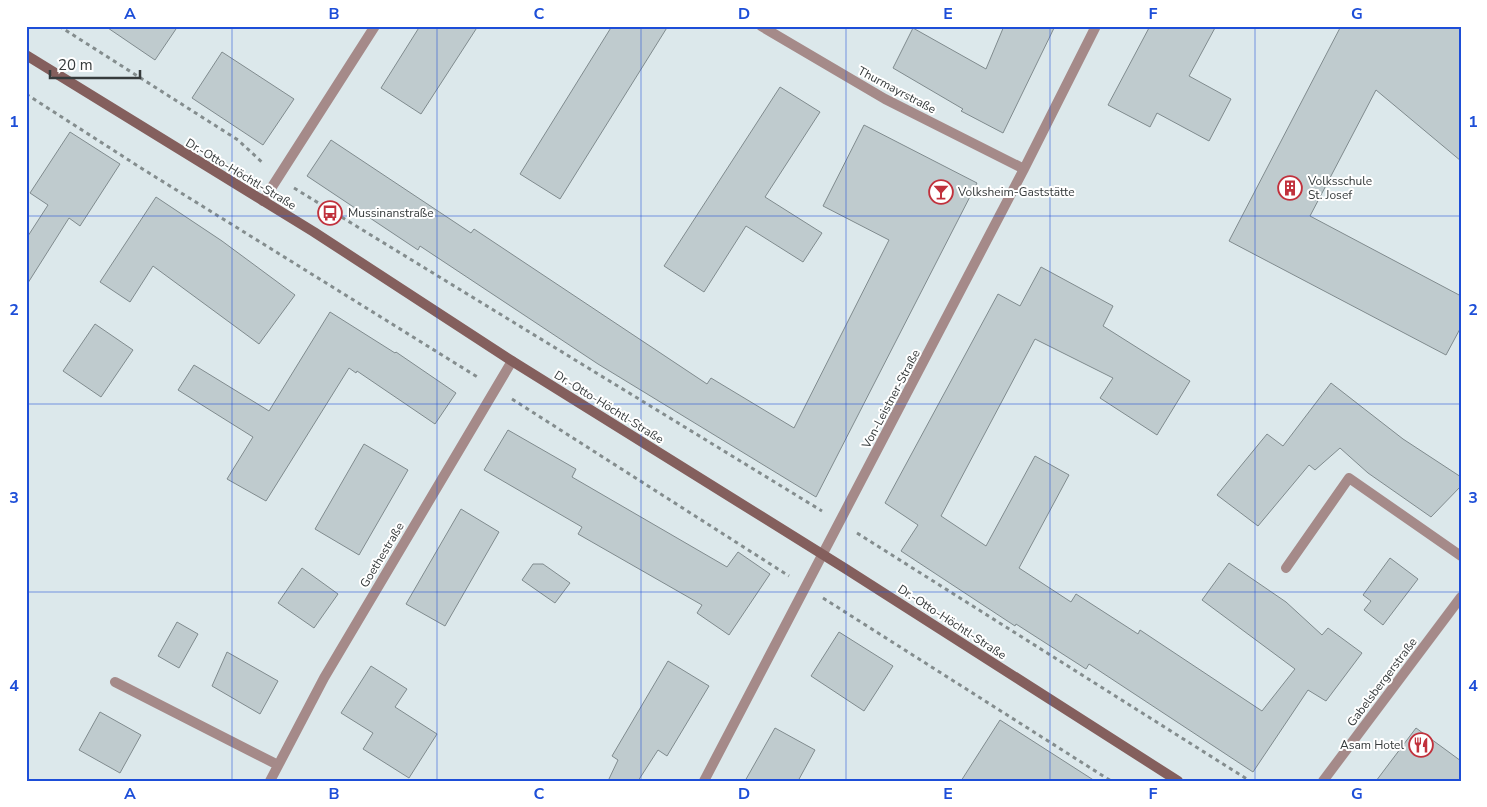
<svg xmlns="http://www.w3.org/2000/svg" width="1487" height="807" font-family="'Nunito Sans',sans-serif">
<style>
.building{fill:#bfcbce;stroke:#808b8e}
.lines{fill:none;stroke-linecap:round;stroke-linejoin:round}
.path{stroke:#848d8e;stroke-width:3;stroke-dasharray:4 4;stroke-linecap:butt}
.lane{stroke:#a58a89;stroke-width:10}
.street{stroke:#a58a89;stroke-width:10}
.secondary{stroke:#845f5d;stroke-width:10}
.grid{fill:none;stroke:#1d4ed8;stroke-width:1;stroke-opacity:0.55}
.labels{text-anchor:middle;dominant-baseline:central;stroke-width:4;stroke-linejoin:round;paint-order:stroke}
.street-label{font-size:12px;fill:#363b3c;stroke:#fff}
.poi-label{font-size:12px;fill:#363b3c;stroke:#fff;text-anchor:start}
.neatline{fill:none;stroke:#1d4ed8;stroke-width:2}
.grid-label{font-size:16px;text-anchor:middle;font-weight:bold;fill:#1d4ed8}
</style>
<rect width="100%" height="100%" fill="#dce8eb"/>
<path class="building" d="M105,26H178L155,60Z
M420,26H478L421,114L381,88Z
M612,26H668L560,199L520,174Z
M1004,26H1055L1003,133L961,111L963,109L893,68L913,28L986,69Z
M1150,26H1216L1189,76L1231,99L1209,141L1157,113L1150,127L1108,105Z
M1341,26H1461V161L1376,90L1310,216L1461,296V327L1446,355L1229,241Z
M222,52L294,99L263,145L192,98Z
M780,87L820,112L765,197L822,233L803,262L746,226L704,292L664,266Z
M864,125L977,183L816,497L598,364L420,246L418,250L307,176L331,140L471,233L474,229L707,384L711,378L794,428L889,240L823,206Z
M70,132L120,164L80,226L69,218L26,286V239L48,205L30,193Z
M156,197L222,241L295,295L259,344L153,266L130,302L100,282Z
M1041,267L1113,306L1103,326L1190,381L1157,435L1100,398L1113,378L1035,339L941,516L986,546L1035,456L1069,475L1019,568L1071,602L1076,594L1138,634L1140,630L1262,711L1295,669L1202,600L1229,563L1286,602L1322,635L1328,628L1362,653L1326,701L1308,690L1253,772L1089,664L1086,669L1016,624L1015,626L901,551L918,525L885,503L998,294L1020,306Z
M330,312L395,353L396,352L456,393L435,424L357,371L356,373L349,368L266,501L227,479L253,437L178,390L194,365L269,411Z
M95,324L133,350L101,397L63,371Z
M1331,383L1403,439L1461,477V486L1431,517L1368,473L1340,448L1315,470L1309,465L1258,526L1217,495L1267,434L1283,446Z
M508,430L576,469L572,477L727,567L738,552L770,574L729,635L697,613L702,605L578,534L582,527L484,470Z
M364,444L408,470L359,555L315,529Z
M461,509L499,532L445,626L406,604Z
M1390,558L1418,579L1383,625L1364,610L1371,601L1363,595Z
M533,564H543L570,583L555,603L522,580Z
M302,568L338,594L314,628L278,603Z
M177,622L198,634L179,668L158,656Z
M839,632L893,666L864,711L811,676Z
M227,652L278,681L260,714L212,686Z
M668,661L709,686L667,756L658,750L638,781H608L618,760L612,756Z
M371,666L407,689L395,707L437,734L409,778L363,749L373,733L341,713Z
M100,712L141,735L120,773L79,750Z
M1000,720L1095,781H961Z
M775,728L815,750L798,781H745Z
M1416,728L1461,761V781H1376Z"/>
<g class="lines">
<path class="path" d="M59,26L238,140L264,164
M26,94L141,168L479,378
M294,188L822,511
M512,399L789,576
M857,533L1250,781
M823,598L1111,781"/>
<path class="lane" d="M1286,568L1349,478L1461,556"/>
<path class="street" d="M761,26L885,99L1024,169
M263,201L375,26
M115,682L278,765
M270,781L324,678L512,361
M704,781L1024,169L1096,26
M1323,781L1461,597"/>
<path class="secondary" d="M26,55L314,232L512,361L846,569L1178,781"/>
</g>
<path class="grid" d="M232,26V781M437,26V781M641,26V781M846,26V781M1050,26V781M1255,26V781M26,216H1461M26,404H1461M26,592H1461"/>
<defs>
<g id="building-ring" transform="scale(1.25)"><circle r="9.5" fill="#fff" stroke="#c1313c" stroke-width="1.5"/><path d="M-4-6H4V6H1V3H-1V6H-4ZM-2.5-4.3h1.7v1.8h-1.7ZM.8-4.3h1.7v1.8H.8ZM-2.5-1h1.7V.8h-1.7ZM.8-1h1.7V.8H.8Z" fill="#c1313c"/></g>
<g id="bar-ring" transform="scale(1.25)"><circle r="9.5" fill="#fff" stroke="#c1313c" stroke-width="1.5"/><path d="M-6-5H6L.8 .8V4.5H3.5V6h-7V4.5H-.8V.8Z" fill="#c1313c"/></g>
<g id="bus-ring" transform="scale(1.25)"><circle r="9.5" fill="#fff" stroke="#c1313c" stroke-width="1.5"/><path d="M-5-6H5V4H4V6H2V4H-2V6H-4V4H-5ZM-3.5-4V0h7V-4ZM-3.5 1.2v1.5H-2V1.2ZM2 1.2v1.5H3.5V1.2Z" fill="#c1313c"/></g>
<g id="restaurant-ring" transform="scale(1.25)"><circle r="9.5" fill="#fff" stroke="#c1313c" stroke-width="1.5"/><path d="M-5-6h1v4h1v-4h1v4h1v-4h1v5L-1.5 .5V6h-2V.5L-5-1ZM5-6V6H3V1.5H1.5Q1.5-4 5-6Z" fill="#c1313c"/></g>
</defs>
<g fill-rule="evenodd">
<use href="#building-ring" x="1290" y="188"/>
<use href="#bar-ring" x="941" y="192"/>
<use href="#bus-ring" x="330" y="213"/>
<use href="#restaurant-ring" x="1421" y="745"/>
</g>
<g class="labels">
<g class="street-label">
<text transform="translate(897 90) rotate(28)">Thurmayrstraße</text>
<text transform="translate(241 174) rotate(31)">Dr.-Otto-Höchtl-Straße</text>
<text transform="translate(891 399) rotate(-62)">Von-Leistner-Straße</text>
<text transform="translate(609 407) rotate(32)">Dr.-Otto-Höchtl-Straße</text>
<text transform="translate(382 555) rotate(-59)">Goethestraße</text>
<text transform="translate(952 622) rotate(33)">Dr.-Otto-Höchtl-Straße</text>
<text transform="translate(1382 682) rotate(-53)">Gabelsbergerstraße</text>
</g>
<g class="poi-label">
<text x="1308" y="181">Volksschule<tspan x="1308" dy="14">St. Josef</tspan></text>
<text x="958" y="192">Volksheim-Gaststätte</text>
<text x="348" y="213">Mussinanstraße</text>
<text x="1404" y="745" text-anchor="end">Asam Hotel</text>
</g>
</g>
<rect width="1487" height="807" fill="none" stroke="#ffffff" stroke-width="55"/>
<path d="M50 70v8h90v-8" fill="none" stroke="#363b3c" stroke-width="2.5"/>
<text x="58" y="70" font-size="15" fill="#363b3c" stroke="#ffffff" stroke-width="4" paint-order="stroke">20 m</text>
<rect x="28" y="28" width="1432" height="752" class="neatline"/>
<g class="grid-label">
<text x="130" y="19">A</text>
<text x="334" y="19">B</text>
<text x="539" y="19">C</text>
<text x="744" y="19">D</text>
<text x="948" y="19">E</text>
<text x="1153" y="19">F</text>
<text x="1357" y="19">G</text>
<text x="14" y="127">1</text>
<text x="1473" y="127">1</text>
<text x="14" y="315">2</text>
<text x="1473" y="315">2</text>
<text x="14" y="503">3</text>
<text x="1473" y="503">3</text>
<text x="14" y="691">4</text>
<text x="1473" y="691">4</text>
<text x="130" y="799">A</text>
<text x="334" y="799">B</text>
<text x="539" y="799">C</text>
<text x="744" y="799">D</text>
<text x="948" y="799">E</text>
<text x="1153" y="799">F</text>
<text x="1357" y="799">G</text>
</g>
</svg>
